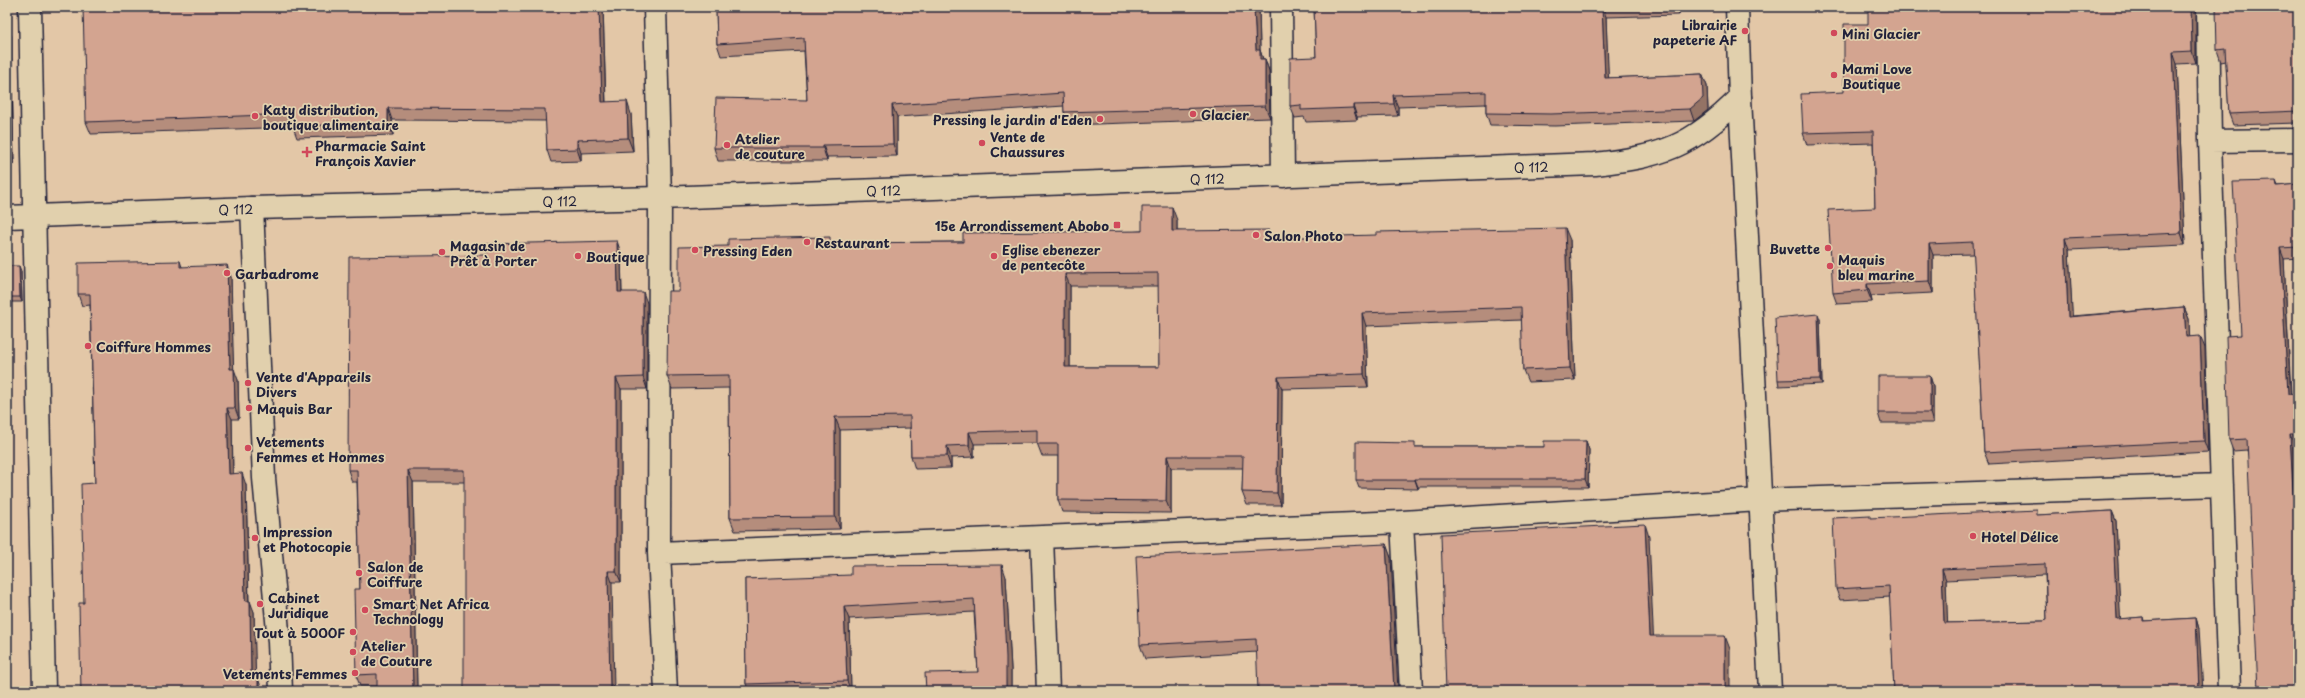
<svg xmlns="http://www.w3.org/2000/svg" width="2305" height="698" font-family="'Playpen Sans',sans-serif">
<style>
.lines{fill:none;stroke-linecap:round;stroke-linejoin:round}
.street-casing{stroke:#22223b;stroke-width:25}
.secondary-casing{stroke:#22223b;stroke-width:25}
.street{stroke:#e1d0ad;stroke-width:22}
.secondary{stroke:#e1d0ad;stroke-width:22}
.wall{fill:#b58d7c;stroke:#22223b;fill-rule:evenodd}
.shaded-wall{fill:#947365;stroke:#22223b}
.building{fill:#d3a490;stroke:#22223b;fill-rule:evenodd}
.poi-dot{fill:#d1495b;stroke:#e1d0ad;stroke-width:1.5}
.labels{text-anchor:middle;dominant-baseline:central;stroke-width:3.5;stroke-linejoin:round;paint-order:stroke}
.poi-label{font-size:13px;font-weight:bold;fill:#22223b;stroke:#e1d0ad;text-anchor:start}
.street-label{font-size:13px;fill:#22223b;stroke:#e1d0ad}
</style>
<rect width="100%" height="100%" fill="#e3c7a7"/>
<filter id="ink" filterUnits="userSpaceOnUse"><feTurbulence type="fractalNoise" baseFrequency=".025" numOctaves="2"/><feDisplacementMap in="SourceGraphic" scale="8" xChannelSelector="R" yChannelSelector="G"/><feConvolveMatrix kernelMatrix="1 2 1 2 8 2 1 2 1" color-interpolation-filters="sRGB"/></filter>
<g filter="url(#ink)">
<g class="lines">
<g class="street-casing">
<path id="street" d="M30,7L44,691
M655,7L660,198L659,553L666,691
M1281,7L1283,176
M2208,7L2210,141L2229,691
M1740,98L1770,691
M2210,141L2298,140
M1402,522L1411,691
M1042,538L1048,691
M659,553L1402,522L1760,500L2222,485"/>
</g>
<g class="secondary-casing">
<g id="secondary">
<path d="M252,208L264,478L279,642L281,691"/>
<path id="s1" d="M7,217L252,208L660,198L1595,164C1663,156 1691,147 1740,98L1737,7"/>
</g>
</g>
<use href="#street" class="street"/>
<use href="#secondary" class="secondary"/>
</g>
<path class="wall" d="M603,7L606,102L631,114L633,151L581,153V161L551,162L547,150L546,121L392,120L393,135L297,138L293,127L91,134L86,122Z
M716,7H1259L1260,50L1263,59H1265L1269,71L1270,118L1068,125L1064,112V106L897,117V156L827,157V161H718L714,148L807,100L804,51L721,56L717,44Z
M1314,7H1679V15L1606,17L1608,78L1702,74L1707,86L1708,110L1694,121L1555,126L1490,125L1486,113V104L1398,107V116L1357,117V120L1306,122L1304,117L1295,118L1290,106L1316,57Z
M2196,7V63L2177,64L2185,245L2069,250L2072,316L2184,307L2189,319V336L2205,348L2208,452L1989,464L1984,452L1974,254L1933,255V293L1871,296L1872,302L1837,304L1833,293L1875,208L1873,143L1807,145L1803,133L1844,92L1868,24Z
M2298,7V123L2233,125L2229,114L2226,61L2221,62L2217,50Z
M7,27H8L11,36L14,164H7Z
M2276,181L2278,186L2298,184V258L2284,259L2291,394H2298V445L2294,444L2298,527V691L2247,450L2233,451L2229,440L2241,335Z
M1177,220V231L1272,238L1570,240L1575,380L1528,382L1523,370L1522,320L1366,326L1368,387L1282,389L1281,505H1247L1242,492L1243,468H1171V513L1062,512L1058,500V456H1042L1037,443L974,444V457L951,458V468L915,469L911,456L910,428L840,430V529L735,531L730,518L729,388L672,389L667,376L679,291L832,243L963,242L1142,231ZM1070,286H1159V367H1070Z
M621,253L622,292L647,303V389H621V582H612L464,482H413L417,691H377V686H360L356,675L360,589L357,482H352L348,470Z
M180,261L182,267L231,277L233,369L238,380L239,419H232L233,474L246,485L249,601L254,612L255,679L262,690V691H81L84,603L95,483L90,305L82,306L78,294Z
M7,266L21,271L22,302H7Z
M1820,319L1822,384L1779,386L1778,380Z
M1930,376L1933,386V423H1881L1878,413Z
M1586,441L1589,450L1588,487H1418V489L1359,488L1356,480L1416,447H1544Z
M2112,511L2116,521L2120,619L2143,617L2144,621L2196,618L2199,629L1894,691L1890,597L1840,600L1836,589L2039,515ZM2045,575L2047,620L2044,621L1947,623L1946,580Z
M1386,544L1391,558L1257,652L1145,659L1140,645Z
M1006,577L1011,669V691H926L978,672L974,612L849,619L851,691H749L746,684L745,579Z"/>
<path class="shaded-wall" d="M599,7H603L606,115L602,102Z
M1254,7H1259L1260,50L1264,62V71L1256,50Z
M1602,7H1603L1606,17L1609,90L1605,78Z
M1677,7H1679V15Z
M2191,7H2196V63L2192,51Z
M8,27L11,36L14,164L11,155Z
M2173,52L2177,64L2185,245L2181,233Z
M1265,59L1269,71L1270,118L1265,106Z
M1702,74L1707,86L1708,110L1694,121L1690,109Z
M1393,95L1398,107V116L1394,104Z
M627,101L631,114L633,151L628,138Z
M892,105L897,117V156L893,144Z
M1353,105L1357,117V120L1353,108Z
M388,108L392,120L393,135L388,123Z
M577,140L581,153V161L577,149Z
M823,145L827,157V161L823,148Z
M1172,207L1177,220V243L1172,231Z
M1565,228L1570,240L1575,380L1570,368Z
M1269,230L1273,242L1269,238Z
M2065,238L2069,250L2073,329L2068,317Z
M617,241L621,253L622,303L618,292Z
M1929,244L1933,255V293L1929,281Z
M2280,248L2284,259L2291,404L2288,394Z
M227,265L231,277L234,380L230,369Z
M19,266L21,271L22,302L20,297Z
M1065,274L1070,286V380L1065,367Z
M1867,284L1871,296L1872,302L1867,290Z
M643,292L647,303V389L643,377Z
M2184,307L2189,319L2190,348L2186,337Z
M1362,313L1366,326L1368,387L1364,374Z
M1818,314L1820,319L1822,384L1820,379Z
M2200,336L2205,348L2208,452L2204,441Z
M234,369L238,380L239,419L235,408Z
M1930,376L1933,386V423L1930,413Z
M1278,377L1282,389L1281,505L1277,493Z
M616,378L621,389V582L616,571Z
M227,408L232,419L233,485L229,474Z
M835,417L840,430V529L835,517Z
M969,432L974,444V457L969,445Z
M2290,434L2294,444L2298,528V553L2296,547Z
M1586,441L1589,450L1588,487L1585,479Z
M947,446L951,458V468L947,456Z
M1167,456L1171,468V513L1166,501Z
M408,470L413,482L417,691H413Z
M242,473L246,485L249,612L245,601Z
M1415,479L1418,487V489L1415,480Z
M2112,511L2116,521L2121,630L2117,619Z
M1645,524L1649,537L1654,649L1650,636Z
M1386,544L1391,558L1398,691H1394Z
M1002,565L1006,577L1011,669V691H1006Z
M1942,569L1946,580L1948,633L1944,623Z
M608,571L612,582L614,691H610Z
M250,601L254,612L256,690L251,679Z
M844,607L849,619L851,691L847,681Z
M2196,618L2199,629L2203,691H2199Z
M1725,636L1730,649V691H1725Z
M258,678L262,690V691H258Z"/>
<path class="building" d="M83,7H599L602,102L627,101L628,138L577,140V149L547,150L545,109L388,108V123L292,126V114L86,122Z
M716,7H1254L1256,50H1260V59H1265V106L1064,112L1063,93L892,105L893,144L823,145V148H714L716,98L807,100L804,38L717,44Z
M1314,7H1602L1605,78L1702,74L1703,98L1690,109L1551,114L1486,113V92L1393,95L1394,104L1353,105V108L1301,110V105L1290,106V58L1316,57Z
M1868,7H2191L2192,51L2173,52L2181,233L2065,238L2068,317L2184,307L2186,337L2200,336L2204,441L1984,452L1973,242L1929,244V281L1867,284V290L1833,293L1828,210L1875,208L1873,131L1803,133L1801,94L1844,92V24H1868Z
M2216,7H2298V111L2229,114L2225,49L2217,50Z
M7,27H8L11,155H7Z
M2276,181L2277,186L2298,184V247L2280,248L2288,394H2298V434H2290L2296,547H2298V691H2258L2247,439L2229,440L2226,336L2241,335L2233,182Z
M1142,207H1172V231L1269,230V238L1376,235V232L1565,228L1570,368L1523,370L1521,307L1362,313L1364,374L1278,377L1277,493L1242,492L1243,456H1167L1166,501L1058,500V444H1037V430L969,432V445L947,446V456H911L910,416L835,417V517L730,518L729,375L667,376L668,291H679V247L728,246V239L830,237V243L963,242V233L1142,231ZM1158,273L1159,367H1065V274Z
M617,241L618,292H643V377L616,378V571H608L610,691H464V470H408L413,691H377V674L356,675L354,589H360L357,470H348L349,257L487,255L486,244Z
M180,261V267L227,265L230,369H234L235,408H227L229,474L242,473L245,601H250L251,679L258,678V691H81L79,603H84L81,484L95,483L90,294H78V263Z
M7,266H19L20,297H7Z
M1818,314L1820,379L1778,380L1775,318Z
M1878,376H1930V413H1878Z
M1544,441H1586L1585,479H1415V480H1356V442L1415,443V447H1544Z
M2037,510V515L2112,511L2117,619L2143,617V621L2196,618L2199,691H1894L1889,586L1836,589L1833,518L1870,516V518ZM2045,564L2047,620L2044,621L1944,623L1942,569Z
M1645,524L1650,636H1725V691H1446L1441,534Z
M1386,544L1394,691H1258L1256,639L1140,645L1136,556Z
M1002,565L1006,657V691H926L925,673L978,672L974,599L844,607L847,681L746,684L745,579L851,575V566Z"/>
</g>
<g class="poi-dot">
<circle cx="1745" cy="31" r="4"/>
<circle cx="1834" cy="33" r="4"/>
<circle cx="1834" cy="75" r="4"/>
<circle cx="1193" cy="114" r="4"/>
<circle cx="255" cy="116" r="4"/>
<circle cx="1100" cy="119" r="4"/>
<circle cx="982" cy="143" r="4"/>
<circle cx="727" cy="145" r="4"/>
<path d="M305 146h4v4h4v4h-4v4h-4v-4h-4v-4h4z"/>
<rect x="1113" y="221" width="8" height="8" rx="2"/>
<circle cx="1256" cy="235" r="4"/>
<circle cx="807" cy="242" r="4"/>
<circle cx="1828" cy="248" r="4"/>
<circle cx="695" cy="250" r="4"/>
<circle cx="442" cy="252" r="4"/>
<circle cx="578" cy="256" r="4"/>
<circle cx="994" cy="256" r="4"/>
<circle cx="1830" cy="266" r="4"/>
<circle cx="227" cy="273" r="4"/>
<circle cx="88" cy="346" r="4"/>
<circle cx="248" cy="383" r="4"/>
<circle cx="249" cy="408" r="4"/>
<circle cx="248" cy="448" r="4"/>
<circle cx="1973" cy="536" r="4"/>
<circle cx="255" cy="538" r="4"/>
<circle cx="359" cy="573" r="4"/>
<circle cx="260" cy="604" r="4"/>
<circle cx="365" cy="610" r="4"/>
<circle cx="353" cy="632" r="4"/>
<circle cx="353" cy="652" r="4"/>
<circle cx="355" cy="673" r="4"/>
</g>
<g class="labels">
<g class="poi-label">
<text x="1737" y="24" text-anchor="end">Librairie<tspan x="1737" dy="15">papeterie AF</tspan></text>
<text x="1842" y="33">Mini Glacier</text>
<text x="1842" y="68">Mami Love<tspan x="1842" dy="15">Boutique</tspan></text>
<text x="263" y="109">Katy distribution,<tspan x="263" dy="15">boutique alimentaire</tspan></text>
<text x="1201" y="114">Glacier</text>
<text x="1092" y="119" text-anchor="end">Pressing le jardin d'Eden</text>
<text x="990" y="136">Vente de<tspan x="990" dy="15">Chaussures</tspan></text>
<text x="735" y="138">Atelier<tspan x="735" dy="15">de couture</tspan></text>
<text x="315" y="145">Pharmacie Saint<tspan x="315" dy="15">François Xavier</tspan></text>
<text x="1109" y="225" text-anchor="end">15e Arrondissement Abobo</text>
<text x="1264" y="235">Salon Photo</text>
<text x="815" y="242">Restaurant</text>
<text x="450" y="245">Magasin de<tspan x="450" dy="15">Prêt à Porter</tspan></text>
<text x="1820" y="248" text-anchor="end">Buvette</text>
<text x="1002" y="249">Eglise ebenezer<tspan x="1002" dy="15">de pentecôte</tspan></text>
<text x="703" y="250">Pressing Eden</text>
<text x="586" y="256">Boutique</text>
<text x="1838" y="259">Maquis<tspan x="1838" dy="15">bleu marine</tspan></text>
<text x="235" y="273">Garbadrome</text>
<text x="96" y="346">Coiffure Hommes</text>
<text x="256" y="376">Vente d'Appareils<tspan x="256" dy="15">Divers</tspan></text>
<text x="257" y="408">Maquis Bar</text>
<text x="256" y="441">Vetements<tspan x="256" dy="15">Femmes et Hommes</tspan></text>
<text x="263" y="531">Impression<tspan x="263" dy="15">et Photocopie</tspan></text>
<text x="1981" y="536">Hotel Délice</text>
<text x="367" y="566">Salon de<tspan x="367" dy="15">Coiffure</tspan></text>
<text x="268" y="597">Cabinet<tspan x="268" dy="15">Juridique</tspan></text>
<text x="373" y="603">Smart Net Africa<tspan x="373" dy="15">Technology</tspan></text>
<text x="345" y="632" text-anchor="end">Tout à 5000F</text>
<text x="361" y="645">Atelier<tspan x="361" dy="15">de Couture</tspan></text>
<text x="347" y="673" text-anchor="end">Vetements Femmes</text>
</g>
<g class="street-label">
<text stroke="none"><textPath href="#s1" startOffset="1525">Q 112</textPath></text>
<text stroke="none"><textPath href="#s1" startOffset="1201">Q 112</textPath></text>
<text stroke="none"><textPath href="#s1" startOffset="877">Q 112</textPath></text>
<text stroke="none"><textPath href="#s1" startOffset="553">Q 112</textPath></text>
<text stroke="none"><textPath href="#s1" startOffset="229">Q 112</textPath></text>
</g>
</g>
<rect width="2305" height="698" fill="none" stroke="#e1d0ad" stroke-width="24"/>
<rect x="12" y="12" width="2281" height="674" fill="none" stroke="#22223b" stroke-width="1.5" filter="url(#ink)"/>
</svg>
